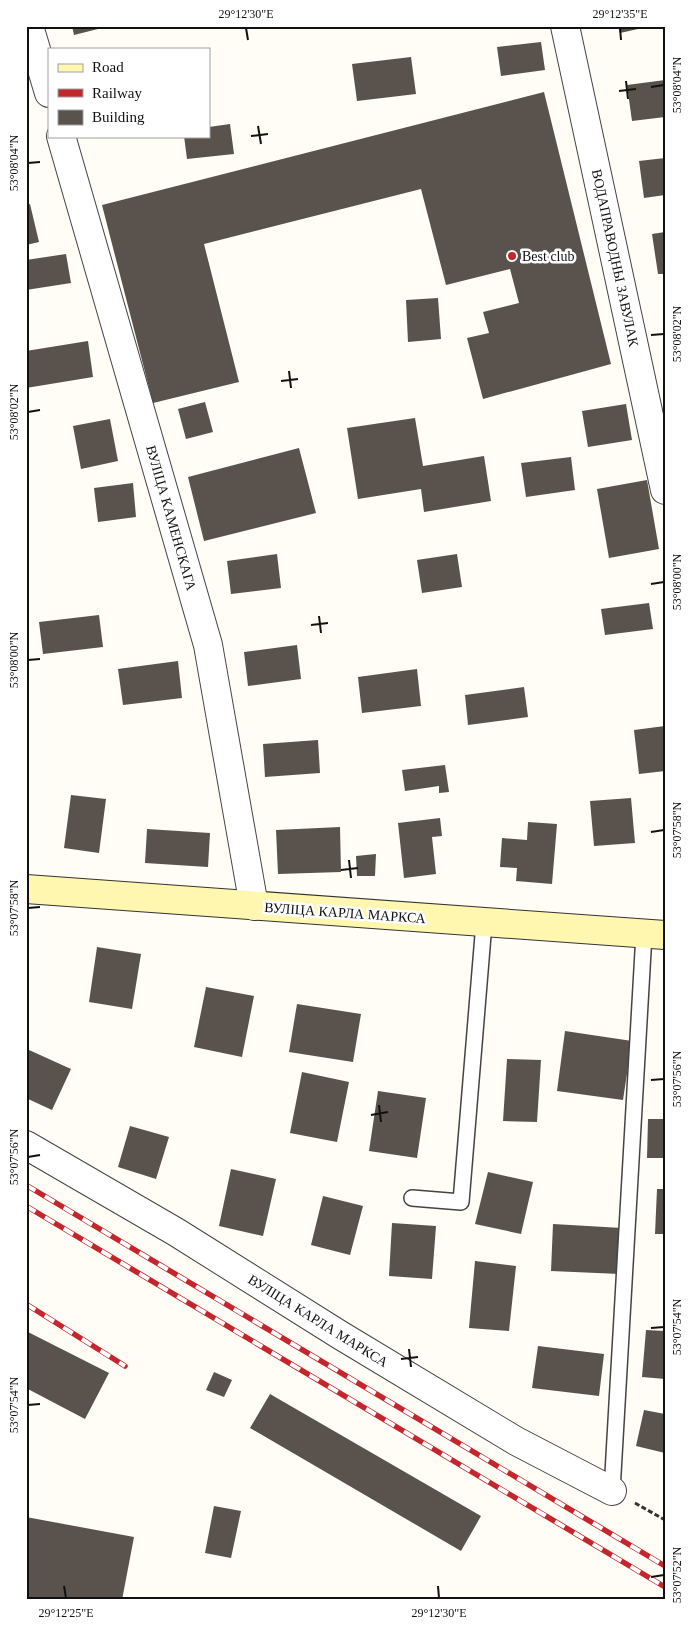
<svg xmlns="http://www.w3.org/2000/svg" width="691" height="1626" font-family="Georgia,serif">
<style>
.building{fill:#5a524d}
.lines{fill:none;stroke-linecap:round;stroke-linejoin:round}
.lane-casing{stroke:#444;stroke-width:18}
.street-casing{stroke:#444;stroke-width:30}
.secondary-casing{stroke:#333;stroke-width:30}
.path{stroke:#333;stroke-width:3;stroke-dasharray:5 2.5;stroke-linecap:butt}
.lane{stroke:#fff;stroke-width:15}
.street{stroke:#fff;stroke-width:28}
.secondary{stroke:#fff6b0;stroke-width:28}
.rail-casing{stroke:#c4262e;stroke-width:5.5}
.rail{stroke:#fff;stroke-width:4;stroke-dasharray:11;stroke-linecap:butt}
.ticks{fill:none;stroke:#111;stroke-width:2}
.poi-dot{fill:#c4262e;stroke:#fff;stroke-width:2}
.labels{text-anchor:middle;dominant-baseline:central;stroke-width:5;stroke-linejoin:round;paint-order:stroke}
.poi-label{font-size:14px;fill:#111;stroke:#fff;text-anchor:start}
.street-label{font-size:14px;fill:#111;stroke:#fff}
.neatline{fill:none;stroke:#111;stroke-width:2}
.ticks-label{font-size:12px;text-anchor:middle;fill:#111}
</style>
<rect width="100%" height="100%" fill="#fffdf5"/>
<path class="building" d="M72,26H106V27L74,35Z
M618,26H647V27L620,33Z
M541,42L545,70L501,76L497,47Z
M411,57L416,94L357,101L352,64Z
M665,80V117L632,121L627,85Z
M544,92L611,364L483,399L467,338L489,333L483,312L519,303L510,269L446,285L421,189L204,244L239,382L153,403L102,205Z
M230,124L234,154L187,159L184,136H209V127Z
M665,158V195L644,198L639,161Z
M30,204L39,242L26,245V205Z
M665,232V274H658L652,234Z
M66,254L71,283L26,290V260Z
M438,298L441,339L408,342L406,300Z
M88,341L93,377L26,388V351Z
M205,402L213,432L186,439L178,409Z
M626,404L632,440L588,447L582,411Z
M415,418L423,466L484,456L491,501L424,512L421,489L358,499L347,428Z
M110,419L118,461L81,469L73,426Z
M299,448L316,513L204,541L188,477Z
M571,457L575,490L526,497L521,463Z
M647,480L659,549L609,558L597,489Z
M133,483L136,517L98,522L94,488Z
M277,554L281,588L231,594L227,561Z
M457,554L462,587L422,593L417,560Z
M649,603L653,629L605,635L601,609Z
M99,615L103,647L43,654L39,622Z
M297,645L301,679L248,686L244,652Z
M178,661L182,698L123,705L118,669Z
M417,669L421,706L362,713L358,677Z
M524,687L528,717L468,725L465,695Z
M665,726V771L639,774L634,730Z
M318,740L320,773L265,777L263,744Z
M445,765L449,792L439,793V786L405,791L402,770Z
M71,795L106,799L99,853L64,848Z
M631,798L635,843L594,846L590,801Z
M440,818L442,836L432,837L436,874L404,878L398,823Z
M528,822L557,824L552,884L516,881L517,868L500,867L502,838L527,840Z
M340,827L341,872L278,874L276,830Z
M147,829L210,833L208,867L145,863Z
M376,854L375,876H357L356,856Z
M97,947L141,954L132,1009L89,1002Z
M206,987L254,996L242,1057L194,1047Z
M297,1004L361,1014L353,1062L289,1052Z
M565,1031L632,1041L623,1100L557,1091Z
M29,1050L71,1069L52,1110L26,1098V1056Z
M507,1059L541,1060L537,1122L503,1121Z
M302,1072L349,1082L337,1142L290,1133Z
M378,1091L426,1098L417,1158L369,1151Z
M648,1119H665V1158H647Z
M130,1126L169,1137L156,1179L118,1167Z
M231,1169L276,1179L263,1236L219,1226Z
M488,1172L533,1182L521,1234L475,1224Z
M657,1189H665V1234H655Z
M323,1196L363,1206L350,1255L311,1245Z
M392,1223L436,1226L432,1279L389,1276Z
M553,1224L622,1228L620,1274L551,1271Z
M475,1261L516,1266L509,1331L469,1328Z
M646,1330L665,1331V1379L642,1377Z
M26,1331L109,1373L85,1419L26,1388Z
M538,1346L604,1354L599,1396L532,1388Z
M214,1372L232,1380L224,1397L206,1390Z
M270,1394L481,1516L461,1551L250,1428Z
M644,1410L665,1414V1453L636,1446Z
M214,1506L241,1511L231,1558L205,1553Z
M26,1517L134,1537L122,1600H26Z"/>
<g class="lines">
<g class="lane-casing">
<path id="lane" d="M412,1198L461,1202L484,923
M612,1491L644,934"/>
</g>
<g class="street-casing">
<path id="street" d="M29,26L49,93
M565,26L665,490
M61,136L208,645L254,906
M26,1145L176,1232L340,1335L516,1441L612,1491"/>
</g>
<g class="secondary-casing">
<path id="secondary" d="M26,889L665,935"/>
</g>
<path class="path" d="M635,1503L665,1520"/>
<use href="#lane" class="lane"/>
<use href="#street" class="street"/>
<use href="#secondary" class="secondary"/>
<g class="rail-casing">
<path id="rail" d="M26,1185L665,1566
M26,1206L665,1587
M26,1304L125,1366"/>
</g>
<use href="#rail" class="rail"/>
</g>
<path class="ticks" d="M246,28L248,40M620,28L621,40M626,81L628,99M651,87L664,85M619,91L636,89M258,126L261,144M251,136L268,134M28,163L40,162M651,335L664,334M289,371L291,388M281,381L298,379M28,412L40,410M651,584L664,582M319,616L321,633M311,625L328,623M28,660L40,659M651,832L664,830M349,860L351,878M341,870L358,868M28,908L40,907M651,1080L664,1079M379,1105L381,1122M371,1115L388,1112M28,1157L40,1155M651,1328L664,1327M409,1349L411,1367M401,1359L418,1357M28,1405L40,1404M651,1577L664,1575M64,1586L66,1598M438,1586L439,1598"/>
<circle class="poi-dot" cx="512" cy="256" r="5"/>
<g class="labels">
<g class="poi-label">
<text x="522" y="256">Best club</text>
</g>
<g class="street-label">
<text transform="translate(615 258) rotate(78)">ВОДАПРАВОДНЫ ЗАВУЛАК</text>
<text transform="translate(171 518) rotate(74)">ВУЛІЦА КАМЕНСКАГА</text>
<text transform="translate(345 913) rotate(4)">ВУЛІЦА КАРЛА МАРКСА</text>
<text transform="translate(318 1321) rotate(32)">ВУЛІЦА КАРЛА МАРКСА</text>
</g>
</g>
<rect width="691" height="1626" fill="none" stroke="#ffffff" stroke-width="55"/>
<rect x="48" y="48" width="162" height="90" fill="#ffffff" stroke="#a0a0a0"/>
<rect x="58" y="64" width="25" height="8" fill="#fff6b0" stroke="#a0a0a0"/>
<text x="92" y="72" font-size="15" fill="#111111">Road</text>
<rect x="58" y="89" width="25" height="8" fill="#c4262e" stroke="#a0a0a0"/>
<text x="92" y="98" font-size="15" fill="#111111">Railway</text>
<rect x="58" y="110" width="25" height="15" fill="#5a524d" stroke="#a0a0a0"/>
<text x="92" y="122" font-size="15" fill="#111111">Building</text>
<rect x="28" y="28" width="636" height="1570" class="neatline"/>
<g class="ticks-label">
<text x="246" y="18">29°12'30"E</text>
<text x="620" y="18">29°12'35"E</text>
<text transform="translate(677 85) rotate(-90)" y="4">53°08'04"N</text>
<text transform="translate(14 163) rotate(-90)" y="4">53°08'04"N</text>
<text transform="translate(677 334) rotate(-90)" y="4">53°08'02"N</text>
<text transform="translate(14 412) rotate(-90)" y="4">53°08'02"N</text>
<text transform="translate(677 582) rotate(-90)" y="4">53°08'00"N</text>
<text transform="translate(14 660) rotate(-90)" y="4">53°08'00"N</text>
<text transform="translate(677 830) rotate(-90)" y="4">53°07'58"N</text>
<text transform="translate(14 908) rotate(-90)" y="4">53°07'58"N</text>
<text transform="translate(677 1079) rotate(-90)" y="4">53°07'56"N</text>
<text transform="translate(14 1157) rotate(-90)" y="4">53°07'56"N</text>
<text transform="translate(677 1327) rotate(-90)" y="4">53°07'54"N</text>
<text transform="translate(14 1405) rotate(-90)" y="4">53°07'54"N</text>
<text transform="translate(677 1575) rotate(-90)" y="4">53°07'52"N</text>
<text x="66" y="1617">29°12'25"E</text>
<text x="439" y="1617">29°12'30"E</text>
</g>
</svg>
